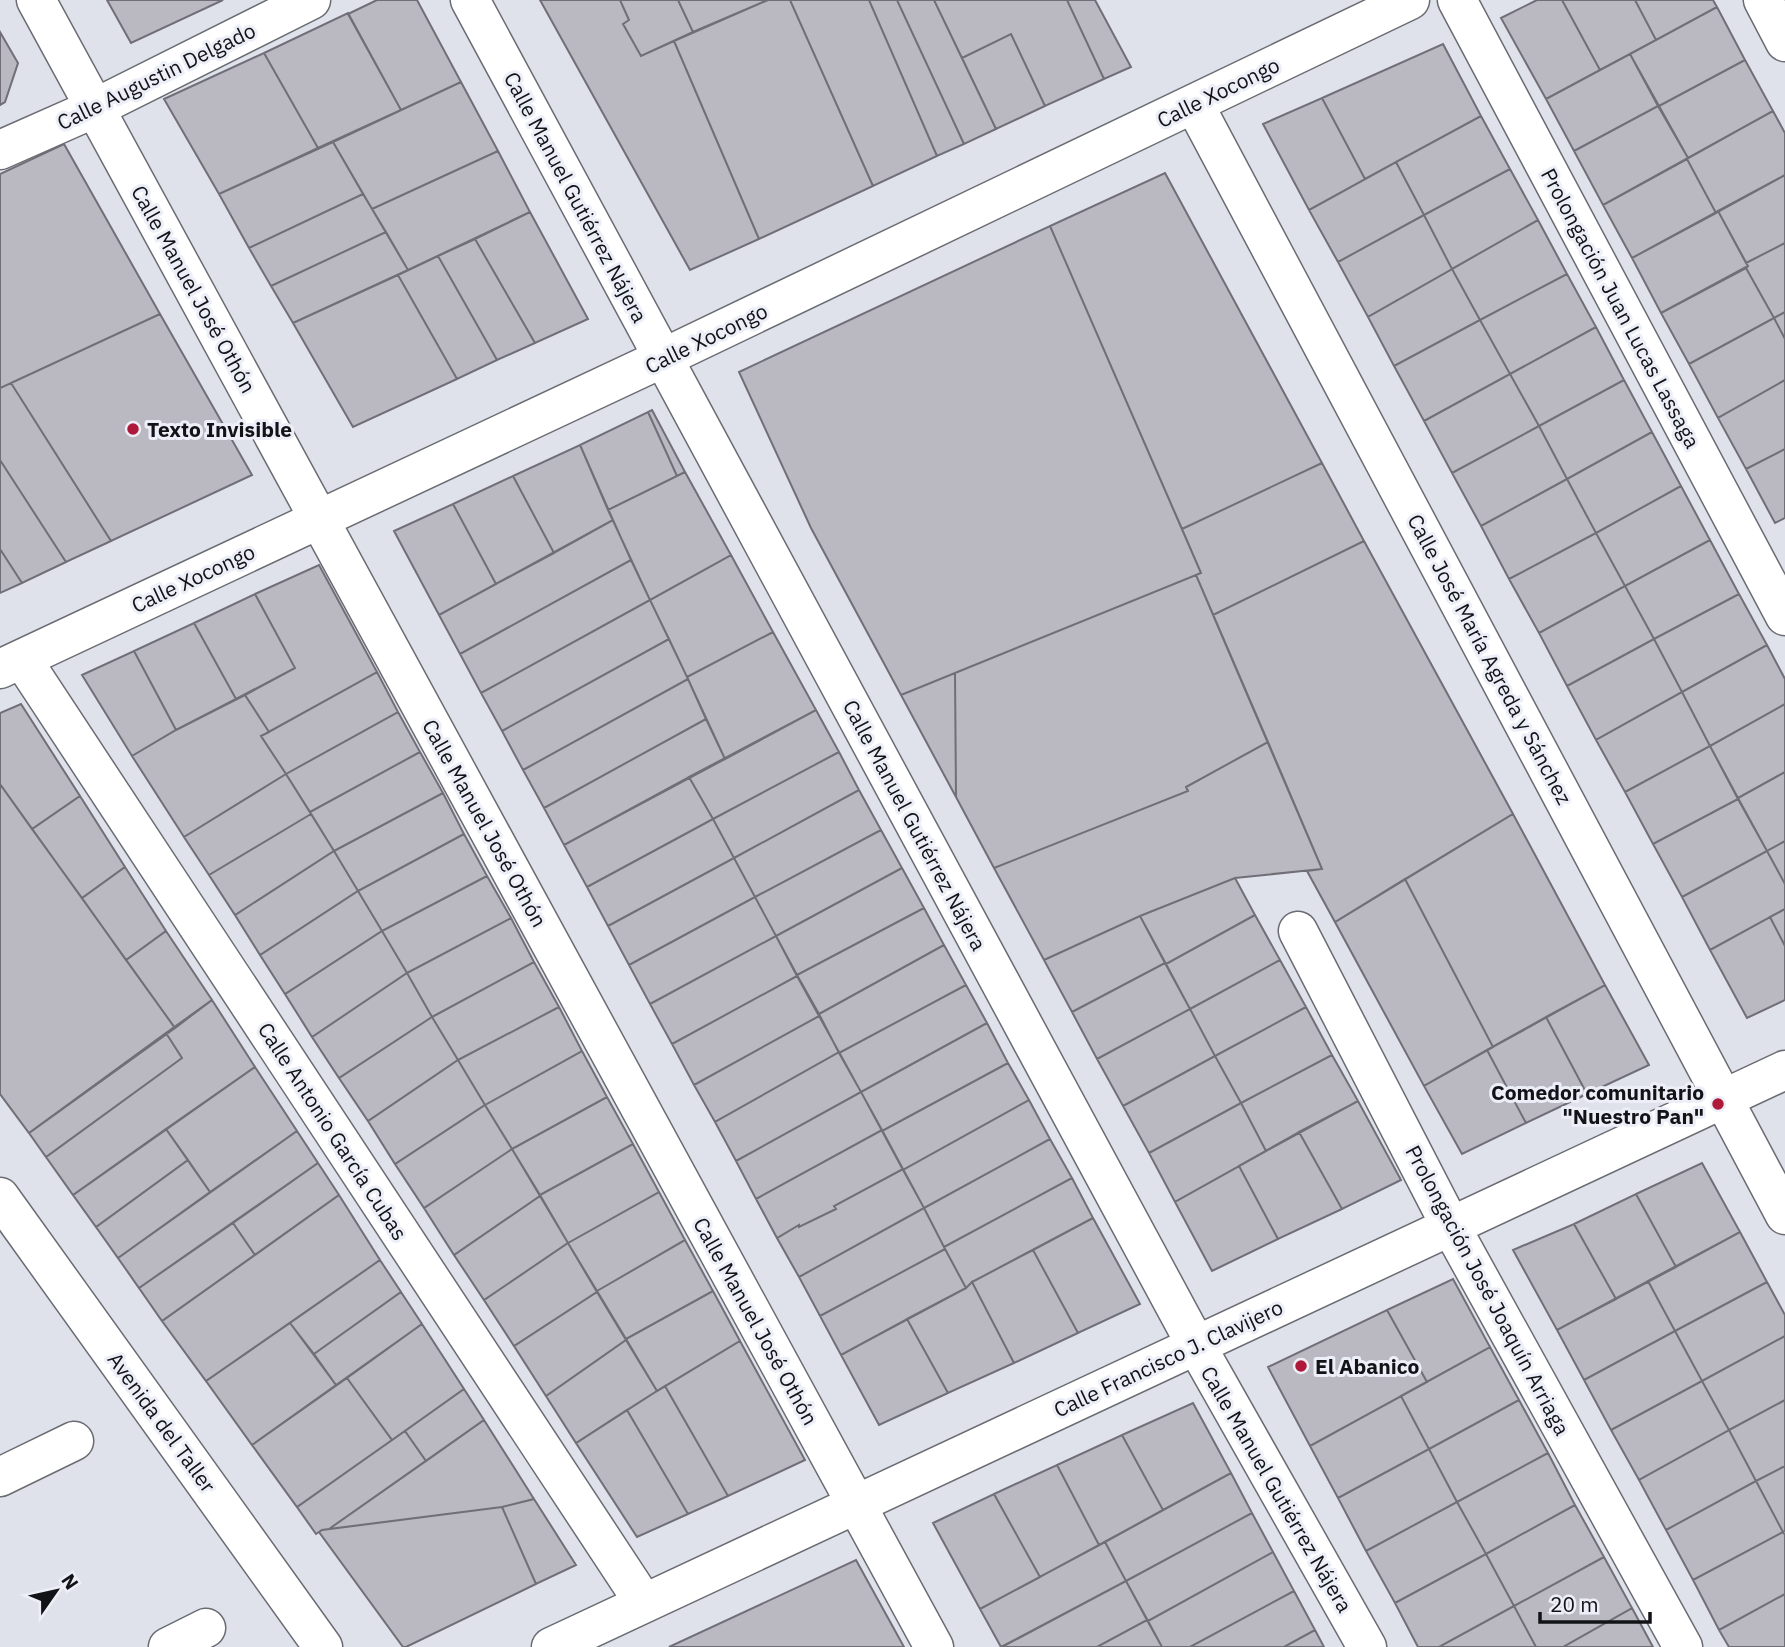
<svg xmlns="http://www.w3.org/2000/svg" width="1785" height="1647" font-family="'IBM Plex Sans',sans-serif">
<style>
.building{fill:#bab9c1;stroke:#706e76;stroke-width:2}
.lines{fill:none;stroke-linecap:round;stroke-linejoin:round}
.minor-casing{stroke:#6a6c73;stroke-width:41}
.major-casing{stroke:#6a6c73;stroke-width:41}
.minor{stroke:#fff;stroke-width:38}
.major{stroke:#fff;stroke-width:38}
.poi-dot{fill:#ae1939;stroke:#edeff8;stroke-width:2.5}
.labels{text-anchor:middle;dominant-baseline:central;stroke-width:6;stroke-linejoin:round;paint-order:stroke}
.street-label{font-size:21px;fill:#121316;stroke:#edeff8}
.poi-label{font-size:21px;font-weight:bold;fill:#121316;stroke:#edeff8;text-anchor:start}
</style>
<rect width="100%" height="100%" fill="#e0e2eb"/>
<path class="building" d="M107,0H223L131,43Z
M377,0H417L461,82L401,110L348,14Z
M540,0H620L629,20L623,24L641,56L674,41L759,239L690,270Z
M620,0H678L693,32L641,56L623,24L629,20Z
M678,0H768L693,32Z
M768,0H790L873,186L759,239L674,41Z
M790,0H869L937,156L873,186Z
M869,0H897L964,144L937,156Z
M897,0H934L996,129L964,144Z
M934,0H1067L1104,79L1045,106L1011,34L962,58Z
M1067,0H1095L1131,67L1104,79Z
M1537,0H1562L1600,70L1546,99L1501,18Z
M1562,0H1635L1656,40L1600,70Z
M1635,0H1713L1717,7L1656,40Z
M1717,7L1745,60L1659,106L1630,54Z
M348,13L401,110L318,148L264,53Z
M0,32L18,63L5,102L0,105Z
M1011,34L1045,106L996,129L962,58Z
M1443,44L1481,116L1365,179L1322,98Z
M264,53L318,148L219,194L164,99Z
M1630,54L1658,106L1574,151L1546,99Z
M1745,60L1773,111L1688,158L1659,106Z
M461,82L498,151L372,209L333,142Z
M1322,98L1365,179L1309,210L1263,124Z
M1658,106L1688,158L1603,205L1574,151Z
M1773,111L1785,133V175L1716,213L1687,159Z
M1481,116L1510,169L1424,215L1396,162Z
M333,142L363,194L249,248L219,194Z
M64,144L160,314L0,388V174Z
M498,151L530,212L408,270L372,209Z
M1687,159L1716,213L1632,258L1603,205Z
M1396,162L1424,215L1338,262L1309,210Z
M1510,169L1538,220L1452,269L1424,215Z
M1165,173L1322,463L1182,529L1050,226Z
M1785,175V243L1746,263L1718,211Z
M363,194L386,232L271,286L249,248Z
M1718,211L1748,266L1661,313L1632,258Z
M530,212L588,319L535,343L475,239Z
M1424,215L1452,269L1368,317L1338,262Z
M1538,220L1567,274L1480,320L1452,269Z
M1050,226L1201,573L901,695L811,528L739,372Z
M386,232L408,270L293,323L271,286Z
M475,239L535,343L497,360L438,256Z
M1785,243V312L1774,318L1746,268L1748,266L1746,263Z
M438,256L497,360L457,379L398,275Z
M1746,268L1774,318L1689,364L1661,313Z
M1452,269L1480,320L1394,366L1368,317Z
M1567,274L1596,327L1510,374L1480,320Z
M398,275L457,379L353,427L293,323Z
M1785,312V339L1774,318Z
M160,314L252,475L111,541L11,383Z
M1774,318L1785,339V380L1718,418L1689,364Z
M1480,320L1510,374L1424,421L1394,366Z
M1596,327L1624,380L1539,426L1510,374Z
M1510,374L1539,426L1452,473L1424,421Z
M1624,380L1652,432L1567,479L1539,426Z
M1785,380V449L1746,469L1718,418Z
M11,383L111,541L66,562L0,460V388Z
M652,410L685,472L677,476L648,412Z
M648,412L677,476L608,510L580,445Z
M1539,426L1567,479L1481,526L1452,473Z
M1652,432L1681,486L1596,533L1567,479Z
M580,445L613,520L554,553L513,476Z
M1785,449V518L1775,523L1746,469Z
M0,460L66,562L22,583L0,549Z
M1322,463L1364,541L1213,615L1196,575L1201,573L1182,529Z
M685,472L731,555L650,600L608,510Z
M513,476L554,553L496,584L453,504Z
M1567,479L1596,533L1509,579L1481,526Z
M1681,486L1710,540L1625,586L1596,533Z
M453,504L496,584L439,615L394,531Z
M613,520L631,560L460,654L439,615Z
M1596,533L1625,586L1539,633L1509,579Z
M1710,540L1739,594L1654,639L1625,586Z
M1364,541L1513,814L1335,922L1307,871L1322,869L1213,615Z
M0,549L22,583L0,593Z
M731,555L773,632L687,677L650,600Z
M631,560L650,600L481,693L460,654Z
M319,565L377,672L269,732L245,695L295,668L255,594Z
M1196,575L1268,742L1186,787L1188,791L994,868L956,797L955,673Z
M1625,586L1654,639L1567,686L1539,633Z
M255,594L295,668L236,699L194,623Z
M1739,594L1767,645L1682,692L1654,639Z
M650,600L669,639L502,731L481,693Z
M194,623L236,699L176,730L134,651Z
M773,632L816,710L725,759L687,677Z
M669,639L688,679L523,770L502,731Z
M1654,639L1682,692L1596,740L1567,686Z
M1767,645L1785,679V704L1710,746L1682,692Z
M134,651L176,730L132,756L82,675Z
M377,672L398,712L286,774L261,736Z
M955,673L956,797L901,695Z
M688,679L706,719L544,808L523,770Z
M1682,692L1710,746L1625,792L1596,740Z
M245,695L269,732L261,736L286,774L184,837L132,756L176,730Z
M21,704L80,796L32,829L0,784V713Z
M1785,704V772L1738,798L1710,746Z
M816,710L839,752L713,819L689,777Z
M398,712L420,752L310,812L286,774Z
M706,719L725,759L564,845L544,808Z
M1268,742L1322,869L1235,878L1140,916L1044,960L994,868L1188,791L1186,787Z
M1710,746L1738,799L1653,844L1625,792Z
M420,752L443,793L334,851L310,812Z
M839,752L859,790L734,858L713,819Z
M1785,772V841L1767,851L1738,798Z
M286,774L311,814L209,875L184,837Z
M689,777L713,819L587,887L564,845Z
M0,784L175,1028L29,1133L0,1094Z
M859,790L881,830L755,897L734,858Z
M443,793L464,834L358,891L334,851Z
M80,796L125,867L82,898L32,829Z
M1738,799L1767,851L1682,897L1653,844Z
M311,814L334,851L235,915L209,875Z
M1513,814L1605,985L1493,1047L1405,879Z
M713,819L734,858L608,926L587,887Z
M881,830L902,868L776,936L755,897Z
M464,834L487,876L382,931L358,891Z
M1785,841V884L1767,851Z
M334,851L358,891L260,955L235,915Z
M1767,851L1785,884V909L1710,950L1682,897Z
M734,858L755,897L629,965L608,926Z
M125,867L166,931L126,960L82,898Z
M902,868L924,908L797,975L776,936Z
M487,876L511,918L407,973L382,931Z
M1235,878L1255,915L1166,964L1140,916Z
M1405,879L1493,1047L1424,1086L1335,922Z
M358,891L382,931L285,994L260,955Z
M755,897L776,936L650,1004L629,965Z
M924,908L944,945L819,1014L797,975Z
M1785,909V946L1770,917Z
M1255,915L1280,960L1190,1009L1166,964Z
M1140,916L1165,963L1072,1012L1044,960Z
M1770,917L1785,946V1000L1747,1018L1710,950Z
M511,918L534,962L432,1017L407,973Z
M166,931L212,1000L175,1028L126,960Z
M382,931L407,973L312,1037L285,994Z
M776,936L797,976L672,1044L650,1004Z
M944,945L966,985L839,1053L819,1014Z
M1280,960L1306,1007L1215,1056L1190,1009Z
M534,962L559,1007L458,1060L432,1017Z
M1165,963L1190,1009L1097,1059L1072,1012Z
M407,973L432,1017L339,1078L312,1037Z
M797,976L819,1016L694,1085L672,1044Z
M966,985L987,1023L861,1092L839,1053Z
M1605,985L1649,1065L1587,1094L1546,1017Z
M212,1000L255,1067L73,1195L46,1157L182,1058L166,1033Z
M559,1007L582,1051L485,1105L458,1060Z
M1306,1007L1332,1055L1241,1103L1215,1056Z
M1190,1009L1215,1056L1123,1106L1097,1059Z
M819,1016L839,1052L715,1122L694,1085Z
M432,1017L458,1060L368,1121L339,1078Z
M1546,1017L1587,1094L1526,1123L1487,1050Z
M987,1023L1008,1063L882,1131L861,1092Z
M166,1033L182,1058L46,1157L29,1133Z
M1487,1050L1526,1123L1462,1154L1424,1086Z
M582,1051L607,1097L512,1149L485,1105Z
M839,1052L861,1092L736,1161L715,1122Z
M1332,1055L1358,1101L1266,1151L1241,1103Z
M1215,1056L1241,1103L1149,1153L1123,1106Z
M458,1060L485,1105L395,1164L368,1121Z
M1008,1063L1029,1100L903,1170L882,1131Z
M255,1067L297,1131L210,1192L166,1129Z
M861,1092L882,1130L756,1199L736,1161Z
M607,1097L633,1144L540,1195L512,1149Z
M1029,1100L1050,1139L924,1208L903,1170Z
M1358,1101L1401,1180L1342,1209L1299,1132Z
M1241,1103L1266,1151L1175,1202L1149,1153Z
M485,1105L512,1149L424,1208L395,1164Z
M166,1129L188,1160L96,1227L73,1195Z
M882,1130L903,1169L834,1206L836,1209L799,1227V1225L777,1238L756,1199Z
M297,1131L318,1163L139,1288L118,1258Z
M1299,1132L1342,1209L1278,1239L1239,1166Z
M1050,1139L1072,1178L944,1247L924,1208Z
M633,1144L659,1192L568,1243L540,1195Z
M512,1149L540,1196L454,1255L424,1208Z
M188,1160L210,1192L118,1258L96,1227Z
M318,1163L339,1195L255,1255L233,1223Z
M1702,1163L1740,1232L1676,1267L1636,1194Z
M1239,1166L1278,1239L1212,1271L1175,1202Z
M903,1169L924,1208L799,1277L777,1238L799,1225V1227L836,1209L834,1206Z
M1072,1178L1093,1218L972,1282L966,1288L944,1247Z
M659,1192L685,1240L597,1291L568,1243Z
M1636,1194L1676,1267L1616,1299L1574,1224Z
M339,1195L380,1260L206,1381L162,1321Z
M540,1196L568,1243L484,1300L454,1255Z
M924,1208L945,1249L820,1316L799,1277Z
M1093,1218L1140,1304L1078,1333L1033,1250Z
M233,1223L255,1255L162,1321L139,1288Z
M1574,1224L1616,1299L1557,1330L1513,1250Z
M1740,1232L1767,1282L1675,1331L1648,1281Z
M685,1240L713,1291L626,1339L597,1291Z
M568,1243L597,1292L514,1346L484,1300Z
M945,1249L966,1288L841,1355L820,1316Z
M1033,1250L1078,1333L1014,1363L972,1282Z
M380,1260L401,1292L314,1354L290,1323Z
M1453,1279L1490,1347L1427,1382L1387,1310Z
M1648,1281L1675,1331L1584,1380L1557,1330Z
M972,1282L1014,1363L948,1393L907,1319L966,1288Z
M1767,1282L1785,1315V1336L1702,1381L1675,1331Z
M713,1291L740,1341L657,1391L626,1339Z
M401,1292L422,1324L336,1385L314,1354Z
M597,1292L626,1340L546,1396L514,1346Z
M1387,1310L1427,1382L1310,1446L1268,1367Z
M907,1319L948,1393L879,1425L841,1355Z
M290,1323L336,1385L252,1445L206,1381Z
M422,1324L464,1389L392,1440L347,1378Z
M1675,1331L1702,1381L1611,1430L1584,1380Z
M1785,1336V1400L1729,1430L1702,1381Z
M626,1340L657,1391L576,1443L546,1396Z
M740,1341L805,1460L728,1496L665,1386Z
M1490,1347L1519,1400L1429,1449L1401,1396Z
M347,1378L392,1440L297,1507L252,1445Z
M1702,1381L1729,1430L1639,1480L1611,1430Z
M665,1386L728,1496L688,1514L627,1410Z
M464,1389L484,1420L426,1461L405,1431Z
M1401,1396L1429,1449L1338,1498L1310,1446Z
M1519,1400L1548,1453L1457,1502L1429,1449Z
M1785,1400V1466L1756,1481L1729,1430Z
M1193,1403L1231,1473L1163,1510L1122,1435Z
M627,1410L688,1514L637,1537L576,1443Z
M484,1420L534,1499L502,1507L329,1529Z
M1729,1430L1756,1481L1666,1530L1639,1480Z
M405,1431L426,1461L329,1529L322,1530L316,1534L297,1507Z
M1122,1435L1163,1510L1099,1545L1057,1465Z
M1429,1449L1457,1502L1366,1551L1338,1498Z
M1548,1453L1575,1505L1486,1554L1457,1502Z
M1057,1465L1099,1545L1040,1577L994,1494Z
M1785,1466V1531L1783,1532L1756,1481Z
M1231,1473L1252,1513L1126,1581L1105,1542Z
M1756,1481L1783,1532L1693,1580L1666,1530Z
M994,1494L1040,1577L980,1609L933,1523Z
M534,1499L576,1565L536,1584L502,1507Z
M1457,1502L1486,1554L1395,1603L1366,1551Z
M1575,1505L1604,1557L1514,1606L1486,1554Z
M502,1507L536,1584L406,1647H403L319,1532L322,1530Z
M1252,1513L1273,1552L1148,1621L1126,1581Z
M1783,1532L1785,1535V1594L1719,1630L1693,1580Z
M1105,1542L1126,1581L1001,1647L980,1609Z
M1273,1552L1294,1591L1190,1647H1162L1148,1621Z
M1486,1554L1514,1606L1439,1647H1418L1395,1603Z
M1604,1557L1632,1608L1563,1647H1536L1514,1606Z
M856,1560L904,1647H669Z
M1126,1581L1147,1620L1097,1647H1002Z
M1294,1591L1315,1630L1284,1647H1190Z
M1785,1594V1647H1729L1719,1630Z
M1514,1606L1536,1647H1439Z
M1632,1608L1653,1647H1563Z
M1147,1620L1162,1647H1097Z
M1315,1630L1324,1647H1284Z"/>
<g class="lines">
<g class="minor-casing">
<path id="minor" d="M36,0L934,1647
M470,0L1196,1345L1367,1647
M1457,0L1785,616
M1763,0L1785,42
M1194,104L1785,1215
M0,150L95,108L311,0
M22,659L644,1603
M0,669L663,358L1410,0
M1298,931L1451,1227L1683,1647
M0,1477L74,1441
M168,1647L206,1628
M551,1647L1785,1070"/>
</g>
<g class="major-casing">
<path id="major" d="M0,1197L323,1647"/>
</g>
<use href="#minor" class="minor"/>
<use href="#major" class="major"/>
</g>
<g class="poi-dot">
<circle cx="133" cy="429" r="7"/>
<circle cx="1718" cy="1104" r="7"/>
<circle cx="1301" cy="1366" r="7"/>
</g>
<g class="labels">
<g class="street-label">
<text transform="translate(156 76) rotate(-26)">Calle Augustin Delgado</text>
<text transform="translate(1218 92) rotate(-26)">Calle Xocongo</text>
<text transform="translate(576 197) rotate(62)">Calle Manuel Gutiérrez Nájera</text>
<text transform="translate(194 289) rotate(61)">Calle Manuel José Othón</text>
<text transform="translate(1621 308) rotate(62)">Prolongación Juan Lucas Lassaga</text>
<text transform="translate(706 338) rotate(-26)">Calle Xocongo</text>
<text transform="translate(193 578) rotate(-25)">Calle Xocongo</text>
<text transform="translate(1490 659) rotate(62)">Calle José María Agreda y Sánchez</text>
<text transform="translate(485 823) rotate(61)">Calle Manuel José Othón</text>
<text transform="translate(915 825) rotate(62)">Calle Manuel Gutiérrez Nájera</text>
<text transform="translate(333 1131) rotate(57)">Calle Antonio García Cubas</text>
<text transform="translate(1488 1290) rotate(62)">Prolongación José Joaquín Arriaga</text>
<text transform="translate(756 1321) rotate(61)">Calle Manuel José Othón</text>
<text transform="translate(1168 1358) rotate(-25)">Calle Francisco J. Clavijero</text>
<text transform="translate(162 1422) rotate(54)">Avenida del Taller</text>
<text transform="translate(1277 1489) rotate(60)">Calle Manuel Gutiérrez Nájera</text>
</g>
<g class="poi-label">
<text x="147" y="429">Texto Invisible</text>
<text x="1704" y="1092" text-anchor="end">Comedor comunitario<tspan x="1704" dy="24">"Nuestro Pan"</tspan></text>
<text x="1315" y="1366">El Abanico</text>
</g>
</g>
<g transform="translate(56 1591) rotate(56)" stroke="#edeff8" stroke-width="5" paint-order="stroke">
<path d="M0-5L12 26L0 18L-12 26Z" fill="#121316"/>
<text y="-10" font-size="19" font-weight="bold" text-anchor="middle" fill="#121316">N</text>
</g>
<path d="M1540 1612v10h110v-10" fill="none" stroke="#121316" stroke-width="3.5"/>
<text x="1550" y="1612" font-size="21" fill="#121316" stroke="#edeff8" stroke-width="5" paint-order="stroke">20 m</text>
</svg>
